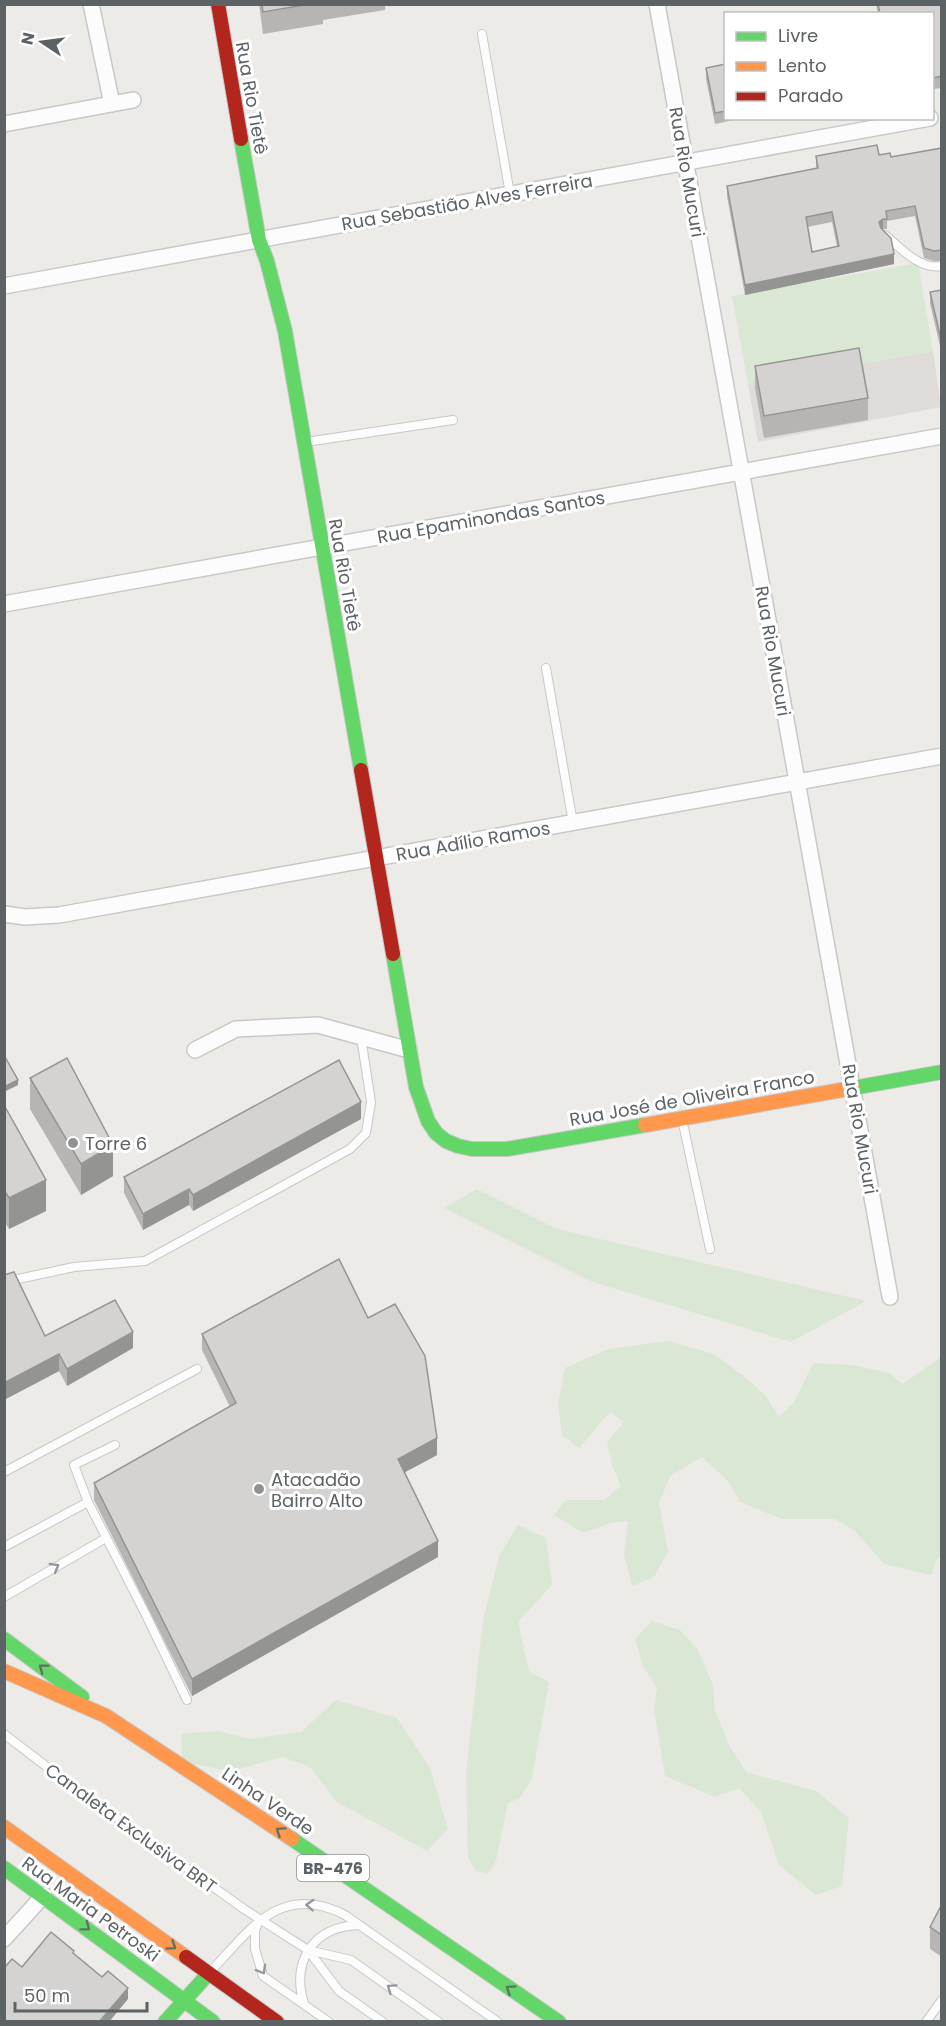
<svg xmlns="http://www.w3.org/2000/svg" width="946" height="2026" font-family="Poppins,sans-serif">
<style>
.education{fill:#dedbd8}
.green{fill:#dae7d4}
.lines{fill:none;stroke-linecap:round;stroke-linejoin:round}
.lane-casing{stroke:#c7c8c7;stroke-width:10}
.street-casing{stroke:#c7c8c7;stroke-width:18}
.fast-casing{stroke:#c8c8c8;stroke-width:16}
.slow-casing{stroke:#c8c8c8;stroke-width:16}
.jam-casing{stroke:#c8c8c8;stroke-width:16}
.lane{stroke:#fcfcfc;stroke-width:8}
.street{stroke:#fcfcfc;stroke-width:15}
.fast{stroke:#63d668;stroke-width:14}
.slow{stroke:#ff974d;stroke-width:14}
.jam{stroke:#b3261e;stroke-width:14}
.wall{fill:#b6b5b4;fill-rule:evenodd}
.shaded-wall{fill:#949492}
.building{fill:#d4d3d1;stroke:#949492;stroke-width:1.5;fill-rule:evenodd}
.oneway{stroke:#95989a}
.oneway2{stroke:#5e7365}
.poi-dot{fill:#8f9293;stroke:#fff;stroke-width:2}
.labels{text-anchor:middle;dominant-baseline:central;stroke-width:6;stroke-linejoin:round;paint-order:stroke}
.shield{fill:#fff;stroke:#8e9193;stroke-width:1.5}
.shield-label{font-size:16px;font-weight:bold;fill:#5d6265}
.street-label{font-size:18px;fill:#5d6265;stroke:#fff}
.poi-label{font-size:18px;fill:#5d6265;stroke:#fff;text-anchor:start}
</style>
<rect width="100%" height="100%" fill="#edebe8"/>
<path class="education" d="M933,351L941,407L758,442L748,384Z"/>
<path class="green" d="M918,263L933,351L748,384L732,296Z
M477,1189L557,1229L866,1301L791,1342L593,1282L444,1208Z
M669,1341L714,1354L745,1377L766,1396L779,1417L794,1402L813,1363L852,1365L889,1373L903,1384L941,1357V1556L937,1559L931,1575L884,1564L855,1531L835,1519H782L740,1502L728,1481L702,1457L671,1475L659,1502L668,1552L654,1577L632,1586L624,1555L628,1521L611,1523L583,1533L554,1515L566,1500H604L621,1486L612,1465L607,1442L624,1422L610,1412L579,1448L562,1435L558,1403L565,1368L608,1349Z
M518,1525L546,1538L552,1585L518,1622L529,1671L549,1682L532,1778L520,1798L508,1803L496,1861L488,1874L476,1871L468,1857L466,1773L483,1620L499,1556Z
M652,1621L680,1630L698,1650L713,1685L715,1710L729,1745L746,1772L816,1791L849,1818L842,1886L816,1895L779,1865L761,1812L739,1788L715,1797L665,1776L654,1709L657,1688L643,1666L635,1639Z
M336,1700L397,1718L430,1768L448,1829L427,1851L337,1802L310,1767L283,1757L230,1771L183,1762L181,1734L218,1731L251,1739L301,1732Z"/>
<g class="lines">
<g class="lane-casing">
<path id="lane" d="M482,34L510,194
M885,235C901,248 919,270 942,266
M306,442L453,420
M546,668L573,823
M682,1119L710,1249
M4,1287L18,1279L74,1267L145,1261L350,1149L366,1133L371,1102L361,1037
M115,1445L74,1465L88,1502L145,1613L187,1700
M4,1472L197,1369
M4,1547L88,1502
M4,1597L106,1538
M4,1734L64,1780L244,1909L308,1950L351,1960L439,2022
M258,1923L255,1930V1949L263,1976L329,2022
M308,1950L339,1991L383,2022
M212,1970C251,1928 282,1882 345,1915L498,2022
M304,2004C291,1961 313,1927 358,1925
M926,2022L942,2000"/>
</g>
<g class="street-casing">
<path id="street" d="M91,4L112,104
M657,4L890,1297
M4,124L133,100
M4,286L930,118
M4,604L942,436
M4,914L25,917L59,915L942,756
M195,1050L236,1029L318,1025L409,1050
M4,1939L44,1895"/>
</g>
<g class="fast-casing">
<path id="fast" d="M241,139L259,240L267,261L285,331L361,770
M393,954L416,1087L428,1121L436,1133L446,1141L458,1146L472,1149H507L645,1125
M853,1088L942,1072
M4,1639L82,1697
M292,1839L559,2022
M4,1868L213,2022
M165,2022L209,1973"/>
</g>
<g class="slow-casing">
<path id="slow" d="M645,1125L853,1088
M4,1671L106,1716L292,1839
M4,1827L186,1957"/>
</g>
<g class="jam-casing">
<path id="jam" d="M218,4L241,139
M361,770L393,954
M186,1957L277,2022"/>
</g>
<use href="#lane" class="lane"/>
<use href="#street" class="street"/>
<use href="#fast" class="fast"/>
<use href="#slow" class="slow"/>
<use href="#jam" class="jam"/>
</g>
<path class="wall" d="M259,4H385V10L323,20V24L263,34Z
M876,4H942V88L933,89V14H878Z
M726,64V118H743L715,124L706,79V68Z
M942,148V261H934L924,258L915,216L887,221V229H882L894,264L745,295L727,196V186L816,168V156L879,155L891,157ZM832,222L837,247L812,252L807,227Z
M942,290V355L930,303V292Z
M755,366L868,398V420L764,438L755,388Z
M30,1078L113,1176L81,1195L30,1109Z
M4,1105L46,1211L9,1229L4,1221Z
M361,1119L193,1211L189,1205L143,1230L124,1193V1177Z
M4,1275L45,1336L133,1348L67,1386L59,1371L4,1400Z
M368,1318L437,1455L405,1472L438,1557L192,1696L94,1500V1483L230,1407L202,1350V1334Z
M942,1904V1957L930,1949V1927Z"/>
<path class="shaded-wall" d="M883,219V229L879,232V222Z
M894,254V264L745,295V285Z
M18,1080V1085L4,1092V1087Z
M361,1102V1119L193,1211V1195Z
M113,1145V1176L81,1195V1164Z
M46,1180V1211L9,1229V1198Z
M189,1189V1205L143,1230V1214Z
M133,1332V1348L67,1386V1369Z
M59,1354V1371L4,1400V1383Z
M437,1438V1455L398,1476V1459Z
M438,1541V1557L192,1696V1679Z
M128,1988V1999L109,2022H99Z"/>
<path class="building" d="M262,4H310L263,12Z
M878,4H942V76L933,78V14H880Z
M726,64V111L715,113L706,68Z
M877,145L879,155L890,153L891,157L942,148V250L934,251L924,248L915,206L886,211L887,219H883L879,222L881,228L891,238L894,254L745,285L727,186L818,168L816,156ZM832,212L839,246L812,252L806,217Z
M942,290V344L930,292Z
M859,348L868,398L764,416L755,366Z
M4,1055L18,1080L4,1087Z
M67,1058L113,1145L81,1164L30,1078Z
M339,1060L361,1102L193,1195L189,1189L143,1214L124,1177Z
M4,1105L46,1180L9,1198L4,1190Z
M339,1259L368,1318L395,1304L425,1356L437,1438L398,1459L438,1541L192,1679L94,1483L236,1403L202,1334Z
M14,1272L45,1336L115,1300L133,1332L67,1369L59,1354L4,1383V1275Z
M942,1904V1935L930,1927Z
M51,1932L74,1951L73,1953L102,1977L108,1971L128,1988L99,2022H4V1968L12,1959L22,1967Z"/>
<defs><path id="oneway-chevron" d="M-2-3.5L2.5 0L-2 3.5" fill="none" stroke-width="1.6" stroke-linecap="round" stroke-linejoin="round" transform="scale(1.5)"/></defs>
<g class="oneway">
<use href="#oneway-chevron" transform="translate(55 1567) rotate(-30)"/>
<use href="#oneway-chevron" transform="translate(310 1905) rotate(-177)"/>
<use href="#oneway-chevron" transform="translate(262 1970) rotate(60)"/>
<use href="#oneway-chevron" transform="translate(391 1988) rotate(-145)"/>
</g>
<g class="oneway2">
<use href="#oneway-chevron" transform="translate(43 1668) rotate(-143)"/>
<use href="#oneway-chevron" transform="translate(280 1831) rotate(-146)"/>
<use href="#oneway-chevron" transform="translate(86 1927) rotate(37)"/>
<use href="#oneway-chevron" transform="translate(172 1946) rotate(35)"/>
<use href="#oneway-chevron" transform="translate(510 1989) rotate(-146)"/>
</g>
<g class="poi-dot">
<circle cx="73" cy="1143" r="6"/>
<circle cx="259" cy="1489" r="6"/>
</g>
<g class="labels">
<rect class="shield" x="297" y="1855" width="72" height="26" rx="4.5"/>
<g class="shield-label">
<text x="333" y="1868">BR-476</text>
</g>
<g class="street-label">
<text transform="translate(252 98) rotate(80)">Rua Rio Tietê</text>
<text transform="translate(687 172) rotate(80)">Rua Rio Mucuri</text>
<text transform="translate(467 202) rotate(-10)">Rua Sebastião Alves Ferreira</text>
<text transform="translate(491 517) rotate(-10)">Rua Epaminondas Santos</text>
<text transform="translate(345 575) rotate(80)">Rua Rio Tietê</text>
<text transform="translate(773 651) rotate(80)">Rua Rio Mucuri</text>
<text transform="translate(473 841) rotate(-10)">Rua Adílio Ramos</text>
<text transform="translate(692 1098) rotate(-10)">Rua José de Oliveira Franco</text>
<text transform="translate(860 1129) rotate(80)">Rua Rio Mucuri</text>
<text transform="translate(268 1801) rotate(34)">Linha Verde</text>
<text transform="translate(131 1828) rotate(36)">Canaleta Exclusiva BRT</text>
<text transform="translate(91 1909) rotate(36)">Rua Maria Petroski</text>
</g>
<g class="poi-label">
<text x="85" y="1143">Torre 6</text>
<text x="271" y="1479">Atacadão<tspan x="271" dy="21">Bairro Alto</tspan></text>
</g>
</g>
<rect width="946" height="2026" fill="none" stroke="#5d6265" stroke-width="12"/>
<rect x="724" y="12" width="210" height="108" fill="#ffffff" stroke="#bec0c1" stroke-width="1.5"/>
<rect x="736" y="32" width="30" height="9" fill="#63d668" stroke="#bec0c1" stroke-width="1.5"/>
<text x="778" y="42" font-size="18" fill="#5d6265">Livre</text>
<rect x="736" y="62" width="30" height="9" fill="#ff974d" stroke="#bec0c1" stroke-width="1.5"/>
<text x="778" y="72" font-size="18" fill="#5d6265">Lento</text>
<rect x="736" y="92" width="30" height="9" fill="#b3261e" stroke="#bec0c1" stroke-width="1.5"/>
<text x="778" y="102" font-size="18" fill="#5d6265">Parado</text>
<g transform="translate(42 42) rotate(283)" stroke="#ffffff" stroke-width="4.5" paint-order="stroke">
<path d="M0-4.5L10 22L0 15L-10 22Z" fill="#5d6265"/>
<text y="-9" font-size="16" font-weight="bold" text-anchor="middle" fill="#5d6265">N</text>
</g>
<path d="M15 2002v9h132v-9" fill="none" stroke="#5d6265" stroke-width="3"/>
<text x="24" y="2002" font-size="18" fill="#5d6265" stroke="#ffffff" stroke-width="4.5" paint-order="stroke">50 m</text>
</svg>
